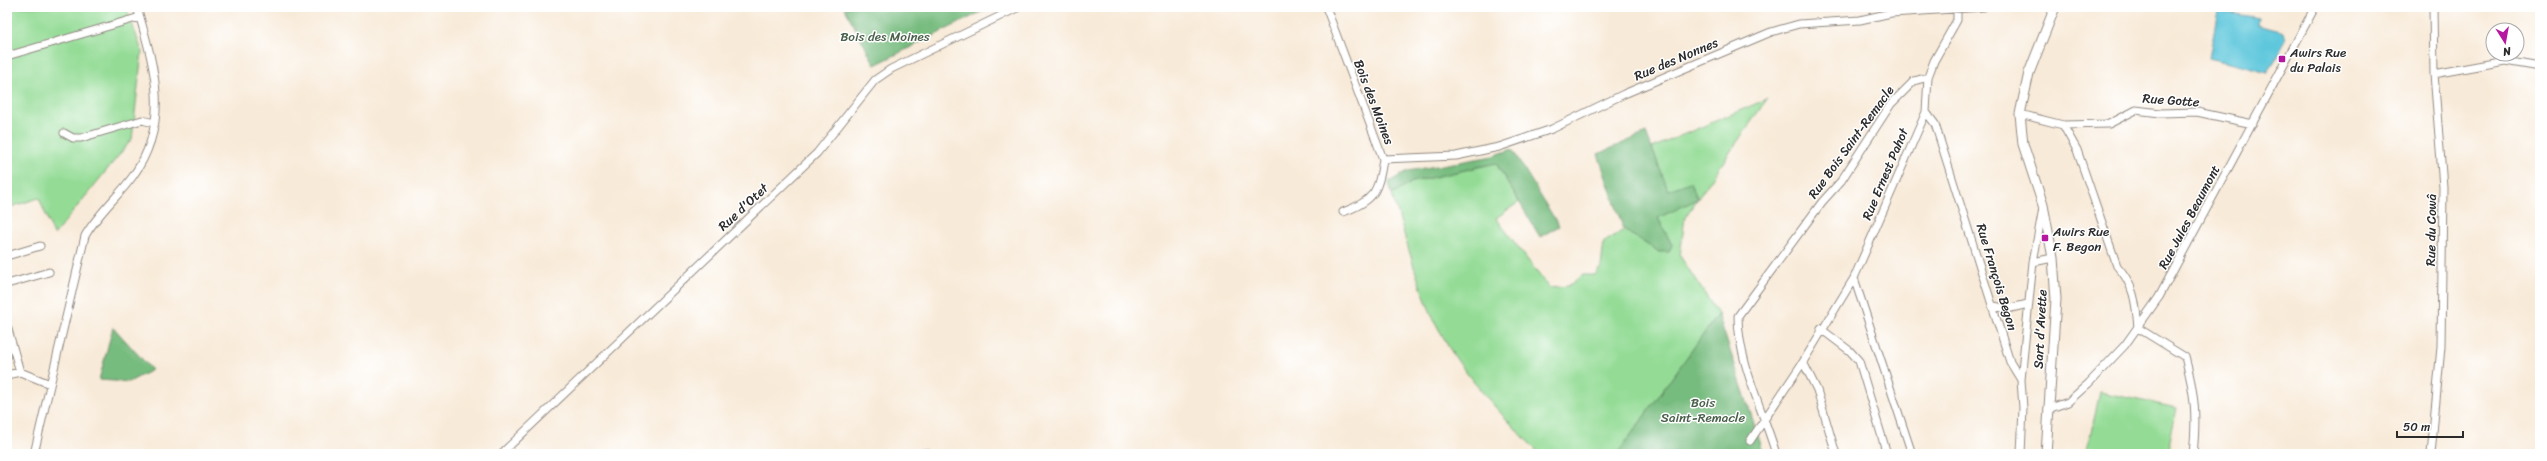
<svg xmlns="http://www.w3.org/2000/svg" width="2547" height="461" font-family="Sriracha,sans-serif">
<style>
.green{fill:#94dc96;stroke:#608460}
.forest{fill:#77bc7f;stroke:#517455}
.water{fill:#5fc7dc;stroke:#457984}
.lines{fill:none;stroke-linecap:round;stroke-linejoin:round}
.minor-casing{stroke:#928a82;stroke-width:9}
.tertiary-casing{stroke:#928a82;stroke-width:11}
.minor{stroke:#fff;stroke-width:7}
.tertiary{stroke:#fff;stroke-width:9}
.poi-dot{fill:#b5179e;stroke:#fff;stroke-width:1.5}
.labels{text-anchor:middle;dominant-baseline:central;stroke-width:3;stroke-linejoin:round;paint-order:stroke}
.park-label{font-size:13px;fill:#4a604b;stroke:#fff}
.poi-label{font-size:13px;fill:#2b2b2b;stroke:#fff;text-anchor:start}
.street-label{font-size:13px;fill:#2b2b2b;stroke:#fff}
</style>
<rect width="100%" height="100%" fill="#fff"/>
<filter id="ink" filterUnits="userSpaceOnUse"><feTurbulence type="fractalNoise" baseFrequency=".025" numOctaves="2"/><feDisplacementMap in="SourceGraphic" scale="8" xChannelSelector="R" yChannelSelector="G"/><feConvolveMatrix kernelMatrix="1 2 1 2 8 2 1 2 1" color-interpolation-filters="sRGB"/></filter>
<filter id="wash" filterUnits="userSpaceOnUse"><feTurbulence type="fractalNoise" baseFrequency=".012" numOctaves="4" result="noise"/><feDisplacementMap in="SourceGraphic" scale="16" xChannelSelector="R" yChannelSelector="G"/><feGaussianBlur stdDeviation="0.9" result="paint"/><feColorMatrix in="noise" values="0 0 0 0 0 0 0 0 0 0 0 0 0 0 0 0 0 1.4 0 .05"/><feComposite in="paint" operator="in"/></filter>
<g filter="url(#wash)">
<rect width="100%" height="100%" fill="#f8ead8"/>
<path class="green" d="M7,7H126L142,51L132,139L54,235L39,198L7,208Z
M1767,99L1685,217L1680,256L1718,314L1617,454H1540C1508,421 1466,379 1444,339C1419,296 1408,243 1392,195L1412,182L1496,163L1519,202L1496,218L1549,288L1568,286L1583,275H1595L1601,267L1604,242L1624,230L1659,252L1672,245L1658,218L1698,198L1668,190L1652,148Z
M2100,392L2177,408L2167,454H2086Z
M924,449L936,454H906Z"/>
<path class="forest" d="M844,7H991L875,65Z
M1646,133L1668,190L1690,182L1698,199L1658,218L1672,245L1669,252H1659L1624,230L1598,154Z
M1512,149L1559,226L1540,237L1496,163L1412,182L1392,195L1389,182L1408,171L1493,156Z
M1718,314L1764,454H1617Z
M113,327L152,370L129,382L99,380Z"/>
<path class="water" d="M2218,11L2259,18L2258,25L2284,32L2286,40L2268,73L2209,58Z"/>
</g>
<g filter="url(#ink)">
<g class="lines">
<g class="minor-casing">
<path id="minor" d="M1326,7L1383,159C1379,191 1374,201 1343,212
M7,56L140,17
M2434,74L2505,61L2540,67
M1926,112L1935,124L2010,362L2021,380L2023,408L2021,454
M2020,114L2063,125L2109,124L2136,110L2160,113L2197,112L2253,124
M2063,125L2077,150L2117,266C2134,284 2136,303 2138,328L2185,357C2195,394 2197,416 2193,454
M64,133L73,138H81L142,120L154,123
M1383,159L1456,156L1499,147L1552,129L1624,94L1771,32L1799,24L1860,20L1891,13L1984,7
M7,256L40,246
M2033,262L2053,258
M1854,278L1912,454
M7,284L49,272
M1994,306L2007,309L2028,304
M7,326L20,372
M1821,329L1850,351L1859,361L1887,454
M1803,362L1817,390L1836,454
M7,375L20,372L50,384
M2021,380L2033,262L2043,208
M2048,409L2068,402L2089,383L2125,345L2159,297L2315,7
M1750,441L1803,362L1854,278L1926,112L1928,77L1934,61L1957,20V9
M34,454L85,236C98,213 118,197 133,176C172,121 154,66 137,7
M501,454L817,153L875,80L891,69L1019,7
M1776,454C1763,410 1738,362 1738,316L1822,202L1841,181L1891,104L1914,81L1928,77
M2431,454L2441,347L2443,187L2434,74L2433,7"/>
</g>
<g class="tertiary-casing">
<path id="tertiary" d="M2046,454L2056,299L2053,258L2043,205L2023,144L2020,114L2029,73L2055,7"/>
</g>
<use href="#minor" class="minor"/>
<use href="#tertiary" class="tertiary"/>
</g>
</g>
<g class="poi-dot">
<rect x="2278" y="55" width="8" height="8" rx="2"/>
<rect x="2041" y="234" width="8" height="8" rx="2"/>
</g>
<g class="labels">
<g class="park-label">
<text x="885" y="36">Bois des Moines</text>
<text x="1703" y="402">Bois<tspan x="1703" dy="15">Saint-Remacle</tspan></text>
</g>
<g class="poi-label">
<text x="2290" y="52">Awirs Rue<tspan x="2290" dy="15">du Palais</tspan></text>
<text x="2053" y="231">Awirs Rue<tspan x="2053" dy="15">F. Begon</tspan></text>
</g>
<g class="street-label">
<text transform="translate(1676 59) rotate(-23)">Rue des Nonnes</text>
<text transform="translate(2171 100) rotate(4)">Rue Gotte</text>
<text transform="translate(1374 102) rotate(69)">Bois des Moines</text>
<text transform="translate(1851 142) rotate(-54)">Rue Bois Saint-Remacle</text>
<text transform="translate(1885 174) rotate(-67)">Rue Ernest Pahot</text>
<text transform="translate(743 207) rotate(-43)">Rue d'Otet</text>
<text transform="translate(2189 217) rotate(-62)">Rue Jules Beaumont</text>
<text transform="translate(2431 230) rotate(-89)">Rue du Cowâ</text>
<text transform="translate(1997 277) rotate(73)">Rue François Begon</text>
<text transform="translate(2040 329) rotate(-87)">Sart d'Avette</text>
</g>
</g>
<rect width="2547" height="461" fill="none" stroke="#fff" stroke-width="24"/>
<g transform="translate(2505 42) rotate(169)"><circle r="19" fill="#ffffff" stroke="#aaaaaa"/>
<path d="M0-3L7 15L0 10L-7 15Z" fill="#b5179e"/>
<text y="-6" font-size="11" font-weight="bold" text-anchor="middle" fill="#2b2b2b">N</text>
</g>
<path d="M2397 431v6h66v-6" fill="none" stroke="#2b2b2b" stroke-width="2"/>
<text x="2403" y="431" font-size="12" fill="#2b2b2b" stroke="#ffffff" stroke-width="3" paint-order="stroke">50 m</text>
</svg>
